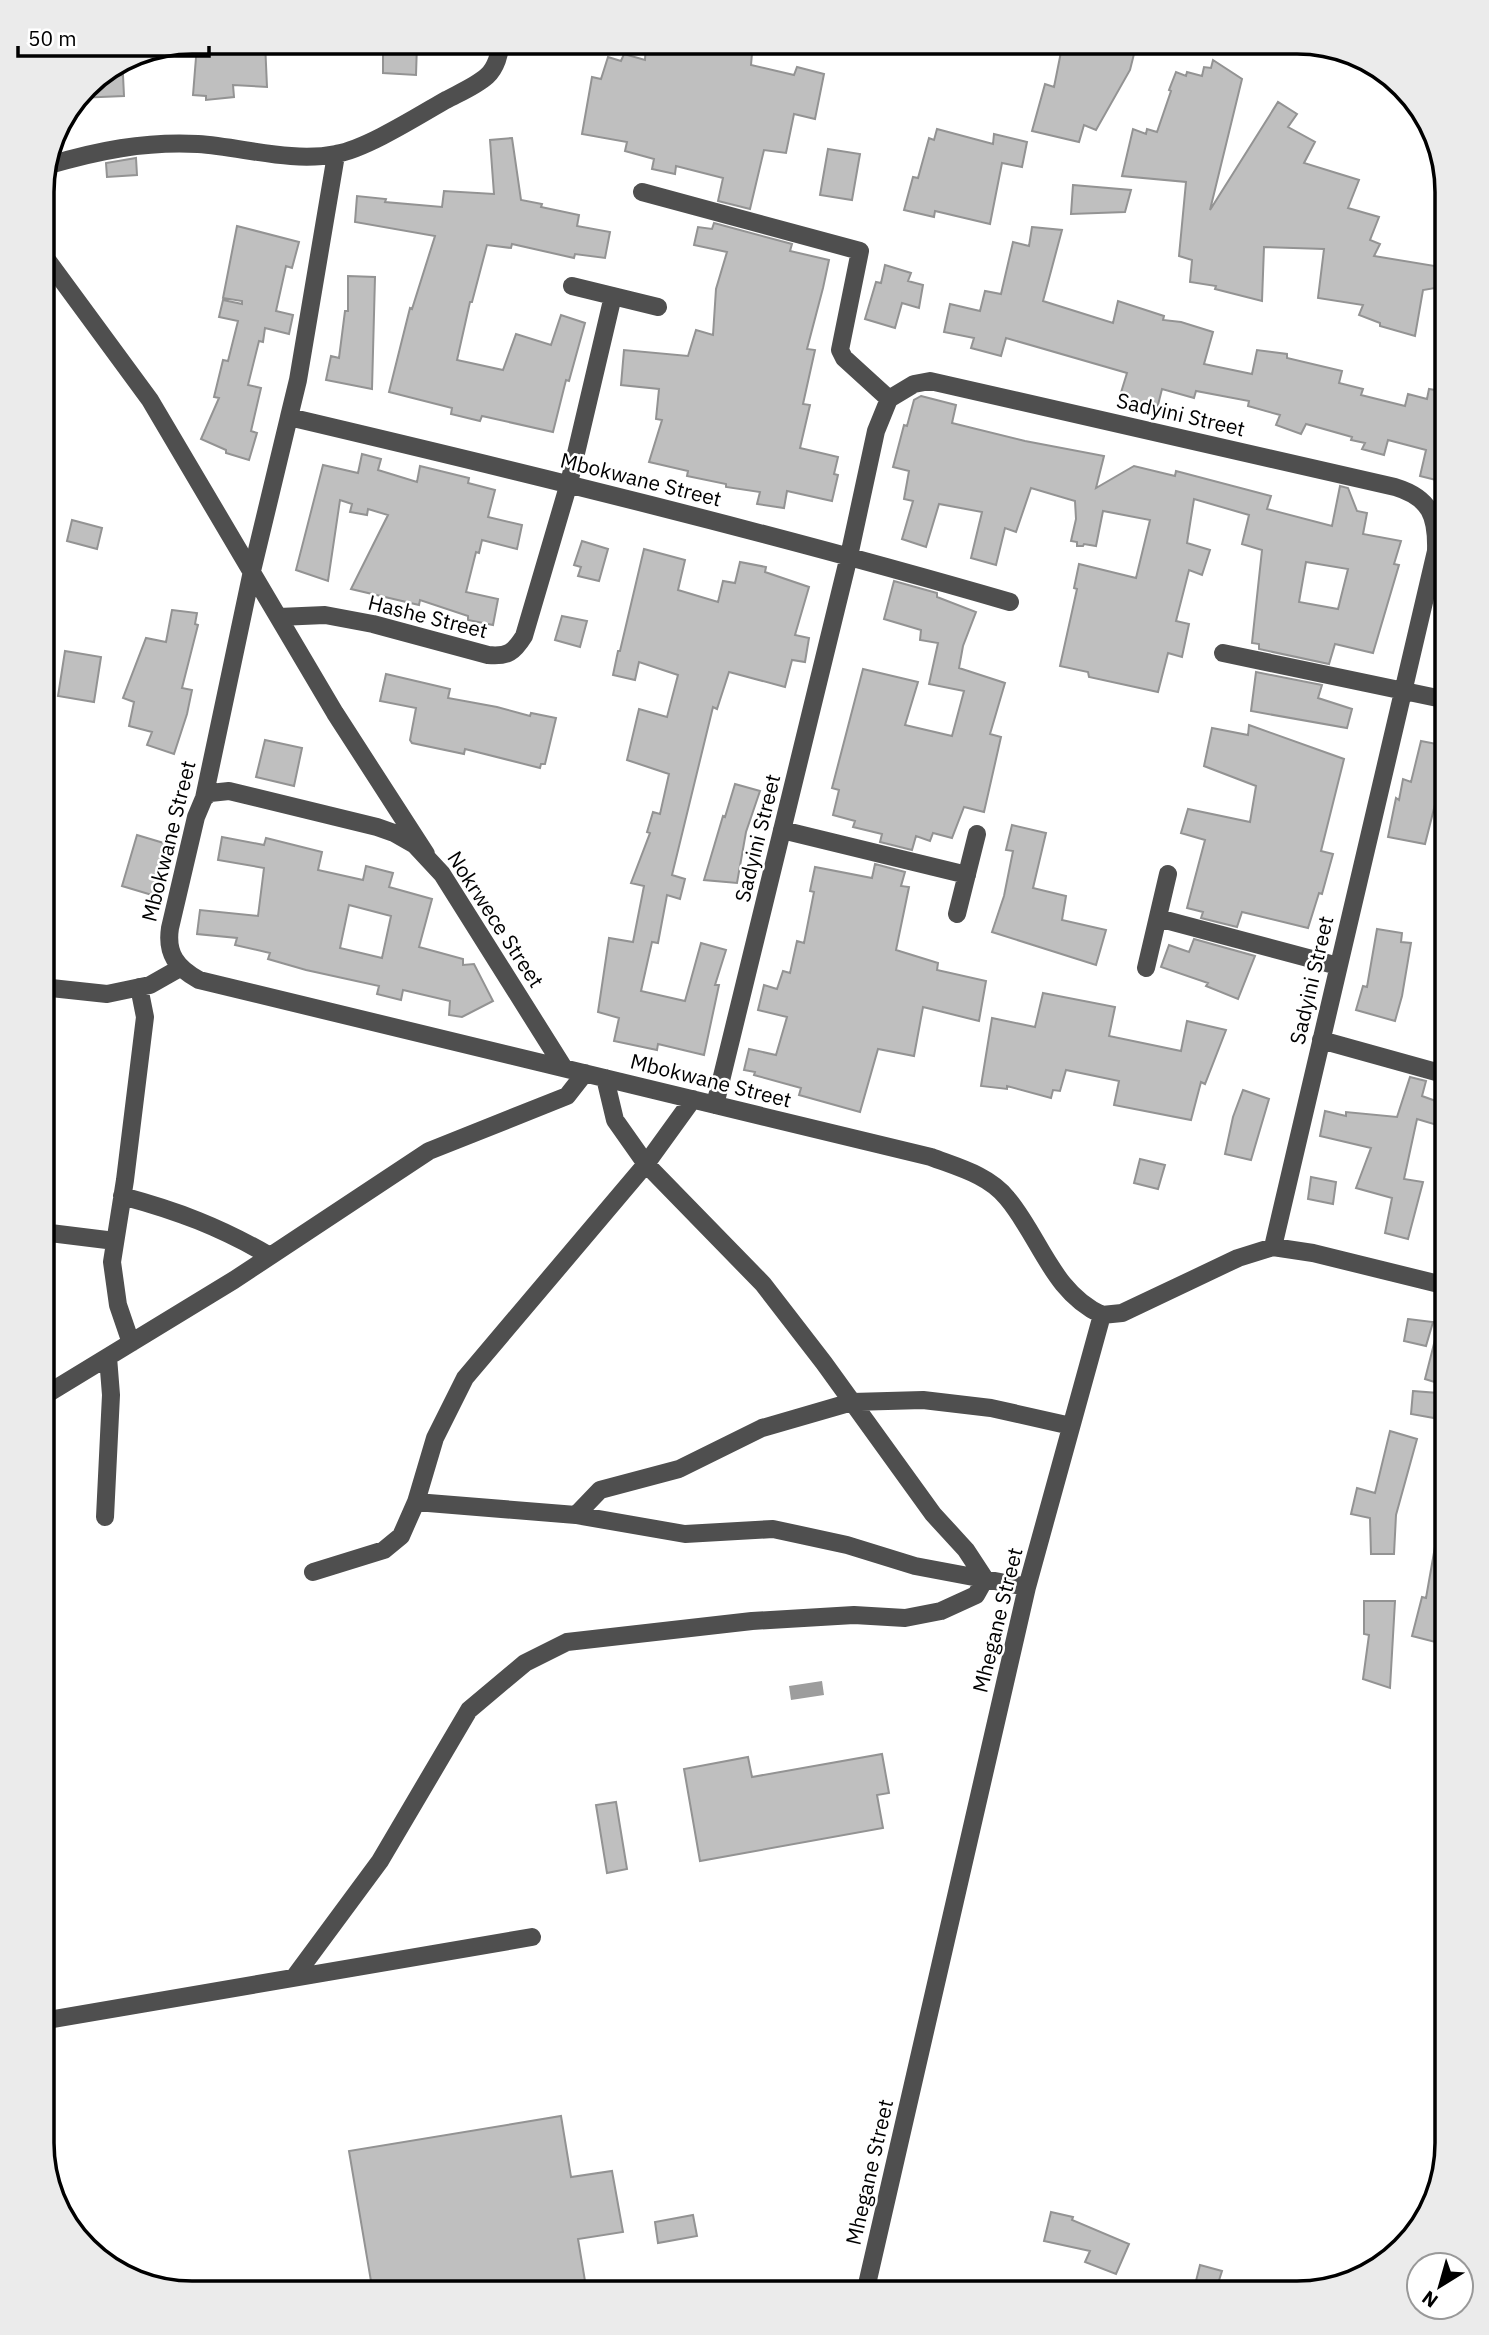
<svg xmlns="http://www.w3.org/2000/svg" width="1489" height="2335" font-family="'IBM Plex Sans',sans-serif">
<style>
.water{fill:#9d9d9d}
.building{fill:#bfbfbf;stroke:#939393;stroke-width:2;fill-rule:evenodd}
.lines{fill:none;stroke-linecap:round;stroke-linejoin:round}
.minor{stroke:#4f4f4f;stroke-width:18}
.labels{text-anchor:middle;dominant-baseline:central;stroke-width:5;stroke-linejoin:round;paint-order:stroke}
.street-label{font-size:21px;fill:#000;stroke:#fff}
.rim{fill:none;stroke:#000;stroke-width:3.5}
</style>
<rect width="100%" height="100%" fill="#fff"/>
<path class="water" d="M822,1681L824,1695L791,1700L789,1686Z"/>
<path class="building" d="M206,42H265L267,87L233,85L234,97L206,100V96L193,95L197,45L206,46Z
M383,42L417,44L416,75L383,73Z
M646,42L711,48L713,42H753L751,65L794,75L797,67L824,74L815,119L794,114L786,153L764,150L750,209L718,201L723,178L676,166L675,174L652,169L654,159L625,151L627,142L582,134L592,77L601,79L608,57L621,61L624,54L645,60Z
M1063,42H1137L1130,70L1096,130L1084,125L1079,142L1032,131L1045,84L1054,87Z
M1213,60L1242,79L1210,210L1278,102L1297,114L1288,127L1315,142L1304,163L1359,180L1348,208L1379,217L1370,240L1380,244L1374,256L1447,268V286L1423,290L1415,336L1380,326V323L1359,315L1363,305L1318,298L1324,249L1264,247L1262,301L1215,289L1216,286L1190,282L1192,260L1179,256L1186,182L1122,176L1133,129L1146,134L1147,129L1157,132L1171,91L1169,90L1176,72L1186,76L1187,72L1202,76L1204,67L1211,68Z
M123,75L124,96L78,98L86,86L101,76Z
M937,129L993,144L994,134L1027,142L1022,167L1002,163L990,224L935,211L934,217L904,210L913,177L918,178L929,138L934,140Z
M512,138L521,200L542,204L541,207L579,215L577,226L610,232L605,258L575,254L574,258L512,244L511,248L487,245L472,302H470L457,360L503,370L516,334L551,345L561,315L585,323L569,381L566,380L553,432L482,416L480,421L451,414L452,408L389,392L410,308L412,309L435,236L355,222L357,196L386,199L385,202L442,207L444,191L494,194L490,140Z
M828,149L860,154L852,200L820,195Z
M136,158L137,175L107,177L106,163Z
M1073,185L1131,190L1125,212L1071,214Z
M714,223L792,244L790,251L829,260L823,288L807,349L815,350L803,404L810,405L800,448L838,457L834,474L838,475L832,501L787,491L784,508L757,504L760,492L726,487V484L687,476L688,471L649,462L662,420L656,419L659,389L621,385L624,350L688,356L696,330L713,335L716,289L727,252L694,245L698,227L712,229Z
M237,226L299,242L292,268L286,266L276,311L293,315L289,334L265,328L263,342L259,341L248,385L261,388L251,431L257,433L249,460L226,453V450L201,439L219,398L214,397L223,360L228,361L238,321L219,317L223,300L242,304V301L223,298Z
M1032,227L1062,230L1043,301L1113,323L1118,301L1164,316L1163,320L1181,322L1213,332L1204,364L1252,374L1257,350L1287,354V358L1342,371L1339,383L1363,389L1361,395L1405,406L1408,394L1427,399L1429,389L1447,392V449L1440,481L1420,476L1426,450L1388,440L1384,455L1362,449L1365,443L1351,440L1352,437L1306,424L1301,434L1276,425L1280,415L1248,406L1249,401L1196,391L1194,398L1162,389L1157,409L1119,399L1127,373L1006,338L1001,356L971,348L974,338L944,332L950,304L980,311L985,291L1001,294L1013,242L1029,246Z
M885,265L911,273L908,281L923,285L919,308L902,303L895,328L865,319L876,282L881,283Z
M348,276L375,277L372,389L326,380L331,356L339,358L345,311H348Z
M921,396L956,405L952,423L1025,441L1104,456L1096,488L1134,466L1175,476L1176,471L1271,496L1267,509L1332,526L1340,486L1348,488L1357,511L1367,513L1363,534L1401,541L1394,564L1399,565L1373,653L1335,644L1329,664L1259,649V644L1252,643L1262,550L1242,544L1249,515L1194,499L1187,543L1210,550L1202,575L1189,570L1176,621L1189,624L1182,657L1168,653L1158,692L1089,677L1088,672L1060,666L1077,589L1074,588L1079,564L1136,578L1150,520L1103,511L1096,546L1084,544L1083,546H1077V542L1071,541L1076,519L1075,501L1031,488L1016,532L1005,528L996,565L971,558L982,512L939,504L926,547L902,539L913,501L904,499L909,471L893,467L904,425L907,426L914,400ZM1306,562L1348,569L1338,609L1299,602Z
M362,454L381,459L378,470L417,482L420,466L469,478L468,483L495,490L488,517L522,525L517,549L482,540L479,553L476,552L466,592L498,599L493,625L468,620V616L420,600L419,605L351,589L388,515L368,509L367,515L350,512L352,504L340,500L328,581L296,570L323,465L358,473Z
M72,520L102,528L97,549L67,541Z
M582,541L608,549L599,581L578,576L581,567L574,565Z
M644,549L685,560L678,590L718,602L723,581L735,583L740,562L766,567L765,572L809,587L795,635L809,638L805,662L792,660L785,687L729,672L717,709L713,707L672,875L685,879L680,899L667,895L658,943L652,942L641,991L685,1001L701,943L726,950L715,985H719L704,1055L658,1044L657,1050L614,1041L619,1018L598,1012L609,938L633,942L644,886L631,883L650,833L647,832L653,812L660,814L669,774L627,760L639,709L667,717L678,675L639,662L635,680L613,675L618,651H620Z
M894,581L937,593V597L976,612L963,646L959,668L1005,683L990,734L1001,737L984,812L964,807L952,838L933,833L930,841L916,836L912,850L880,842L882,834L853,827L855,821L833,815L839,790L832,788L863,669L918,682L905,725L952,736L964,691L929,684L938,643L920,640L921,630L884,619Z
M172,610L197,613L195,624L198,625L182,688L192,690L187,714L174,754L147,745L152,732L129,726L134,702L123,698L146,638L166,642Z
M562,616L587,621L580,647L555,640Z
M65,651L101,657L94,702L58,696Z
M1256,672L1322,685L1318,698L1352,709L1347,728L1251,711Z
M386,674L450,689L448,698L497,707L530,716L531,713L556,718L545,764H541L540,768L465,749L464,754L412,743L410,740L416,708L380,701Z
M1249,725L1344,759L1321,851L1333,854L1322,894L1319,893L1308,928L1242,912L1237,927L1201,918L1203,912L1187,908L1205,840L1181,833L1188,809L1250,822L1256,786L1204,766L1212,728L1248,735Z
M265,740L302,748L294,786L256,777Z
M1421,741L1447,746V778L1442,777L1425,844L1388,837L1396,798L1399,800L1403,779L1411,782Z
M735,784L760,791L746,832L737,883L704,880L723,816L725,817Z
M1012,825L1046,833L1033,888L1066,896L1062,920L1106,930L1096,965L992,932L1004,896L1013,851L1006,850Z
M137,835L167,844L152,895L122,886Z
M222,837L264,845L266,838L322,852L318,870L363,880L366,866L393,873L389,887L432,899L419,947L463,959V965L474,964L493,1001L462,1017L449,1015L450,1001L403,990L401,1000L377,994L379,986L306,970L268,959L270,953L235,945L237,938L197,934L200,910L258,916L264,868L218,860ZM349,905L391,916L382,958L340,948Z
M875,864L905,872L901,886L909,887L896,950L938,963L937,970L986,981L979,1021L923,1007L914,1056L878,1049L860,1112L799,1095L801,1088L754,1075L755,1072L744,1070L749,1049L776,1055L787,1017L758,1010L764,985L777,989L783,971L790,973L797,941L804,943L814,892L810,891L815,867L872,878Z
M1377,929L1402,933L1401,942L1411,943L1402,996L1395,1021L1356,1010L1363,986L1367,987Z
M1194,939L1255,956L1238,999L1206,986L1208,983L1161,967L1169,945L1189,952Z
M1043,993L1115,1007L1109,1036L1181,1051L1187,1021L1226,1030L1205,1084L1201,1082L1191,1120L1114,1105L1119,1081L1066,1070L1060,1091L1053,1090L1051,1098L1007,1086V1089L981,1086L992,1018L1035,1027Z
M1410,1077L1426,1081L1422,1096L1447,1105V1128L1417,1119L1404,1179L1423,1182L1408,1239L1385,1233L1392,1198L1356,1188L1371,1148L1320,1136L1325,1111L1346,1116V1112L1397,1117Z
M1243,1090L1269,1099L1251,1160L1225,1154L1233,1117Z
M1140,1159L1165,1165L1158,1189L1134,1183Z
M1311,1177L1336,1182L1333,1204L1308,1199Z
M1408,1319L1433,1322L1426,1346L1404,1341Z
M1440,1320L1447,1321V1386L1425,1379Z
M1413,1391L1438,1393L1434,1418L1411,1414Z
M1390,1431L1417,1439L1396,1515L1394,1554H1371L1370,1518L1351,1514L1357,1488L1375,1493Z
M1436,1541L1447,1542V1645L1412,1636L1422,1597L1426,1598Z
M1364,1601H1395L1390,1688L1363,1679L1369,1635L1364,1634Z
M882,1754L889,1793L877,1795L883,1828L700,1861L684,1769L748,1757L752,1777Z
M616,1802L627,1869L607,1873L596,1805Z
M561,2116L571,2177L612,2171L623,2232L578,2239L587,2293H373L349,2151Z
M1051,2212L1073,2217L1072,2220L1129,2244L1116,2274L1085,2262L1090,2251L1044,2241Z
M693,2215L697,2236L658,2243L655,2222Z
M1200,2265L1222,2271L1215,2293L1194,2289Z"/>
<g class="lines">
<path class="minor" d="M46,166C96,151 145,141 198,144C243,147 292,163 336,154C366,149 418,116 446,100C459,93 476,86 487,76C496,68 500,53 501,42
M642,192L860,251L840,350L844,358L889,399
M42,253L150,400L335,713L426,854
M572,286L658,307
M289,417L298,380L336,155
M1010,602C772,533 531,474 289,417L252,571L204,798L196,817L170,928C166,954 177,968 199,980L931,1157C957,1167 989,1175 1007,1198C1040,1237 1052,1292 1102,1315
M279,617L325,615L373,624L488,655C508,657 514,652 524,636L569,483L613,296
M1223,653L1447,700
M204,798L210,793L229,791L377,827L394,833L415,845L442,874L564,1068
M782,830L967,875
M957,914L977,834
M1158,918L1338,966
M1146,968L1168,874
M42,990L51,988L107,994L150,985L180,968
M1321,1040L1447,1075
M715,1105L849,556L876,431L889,399L914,384L930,381L1395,487C1431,498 1437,517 1436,551L1273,1247
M122,1196C178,1211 220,1227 270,1256
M42,1232L115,1241
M131,1343L118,1305L112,1262L125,1180L145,1017L139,987
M42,1397L234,1280L429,1151L567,1096L585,1073
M416,1502L576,1515L685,1534L773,1529L847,1545L915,1566L1027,1587
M576,1515L600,1490L679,1469L762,1428L852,1402L923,1400L991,1408L1071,1426
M105,1517L111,1395L108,1357
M313,1572L384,1550L401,1536L416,1502L435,1438L465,1378L646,1164L693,1099
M295,1976L380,1861L469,1710L525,1663L567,1642L752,1621L854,1615L905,1618L941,1611L976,1595L985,1579L966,1550L933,1514L824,1363L763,1284L646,1164L615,1120L605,1078
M42,2021L532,1937
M865,2293L1027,1587L1102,1315L1122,1313L1238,1258L1273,1247L1313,1253L1447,1286"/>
</g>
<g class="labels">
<g class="street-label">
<text transform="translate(1181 414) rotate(13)">Sadyini Street</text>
<text transform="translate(641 479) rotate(14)">Mbokwane Street</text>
<text transform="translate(428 616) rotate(14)">Hashe Street</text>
<text transform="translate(757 838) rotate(-76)">Sadyini Street</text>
<text transform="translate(168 841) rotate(-76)">Mbokwane Street</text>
<text transform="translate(496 919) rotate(57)">Nokrwece Street</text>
<text transform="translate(1311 980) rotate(-77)">Sadyini Street</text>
<text transform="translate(711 1080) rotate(14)">Mbokwane Street</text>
<text transform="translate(997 1620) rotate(-76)">Mhegane Street</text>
<text transform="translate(869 2172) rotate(-77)">Mhegane Street</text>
</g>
</g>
<path d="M0 0H1489V2335H0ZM192 54H1297A138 138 0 0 1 1435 192V2143A138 138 0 0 1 1297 2281H192A138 138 0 0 1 54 2143V192A138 138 0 0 1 192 54Z" fill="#ebebeb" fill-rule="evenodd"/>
<path class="rim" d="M192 54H1297A138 138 0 0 1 1435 192V2143A138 138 0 0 1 1297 2281H192A138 138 0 0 1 54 2143V192A138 138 0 0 1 192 54Z"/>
<g transform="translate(1440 2286) rotate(217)"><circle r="33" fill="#ffffff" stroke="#999999" stroke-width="2"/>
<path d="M0-5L12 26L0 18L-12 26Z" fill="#000000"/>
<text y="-10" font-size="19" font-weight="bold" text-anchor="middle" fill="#000000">N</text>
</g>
<path d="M18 46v10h191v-10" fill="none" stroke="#000000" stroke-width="3.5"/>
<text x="28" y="46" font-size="21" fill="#000000" stroke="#ffffff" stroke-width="5" paint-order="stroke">50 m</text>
</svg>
